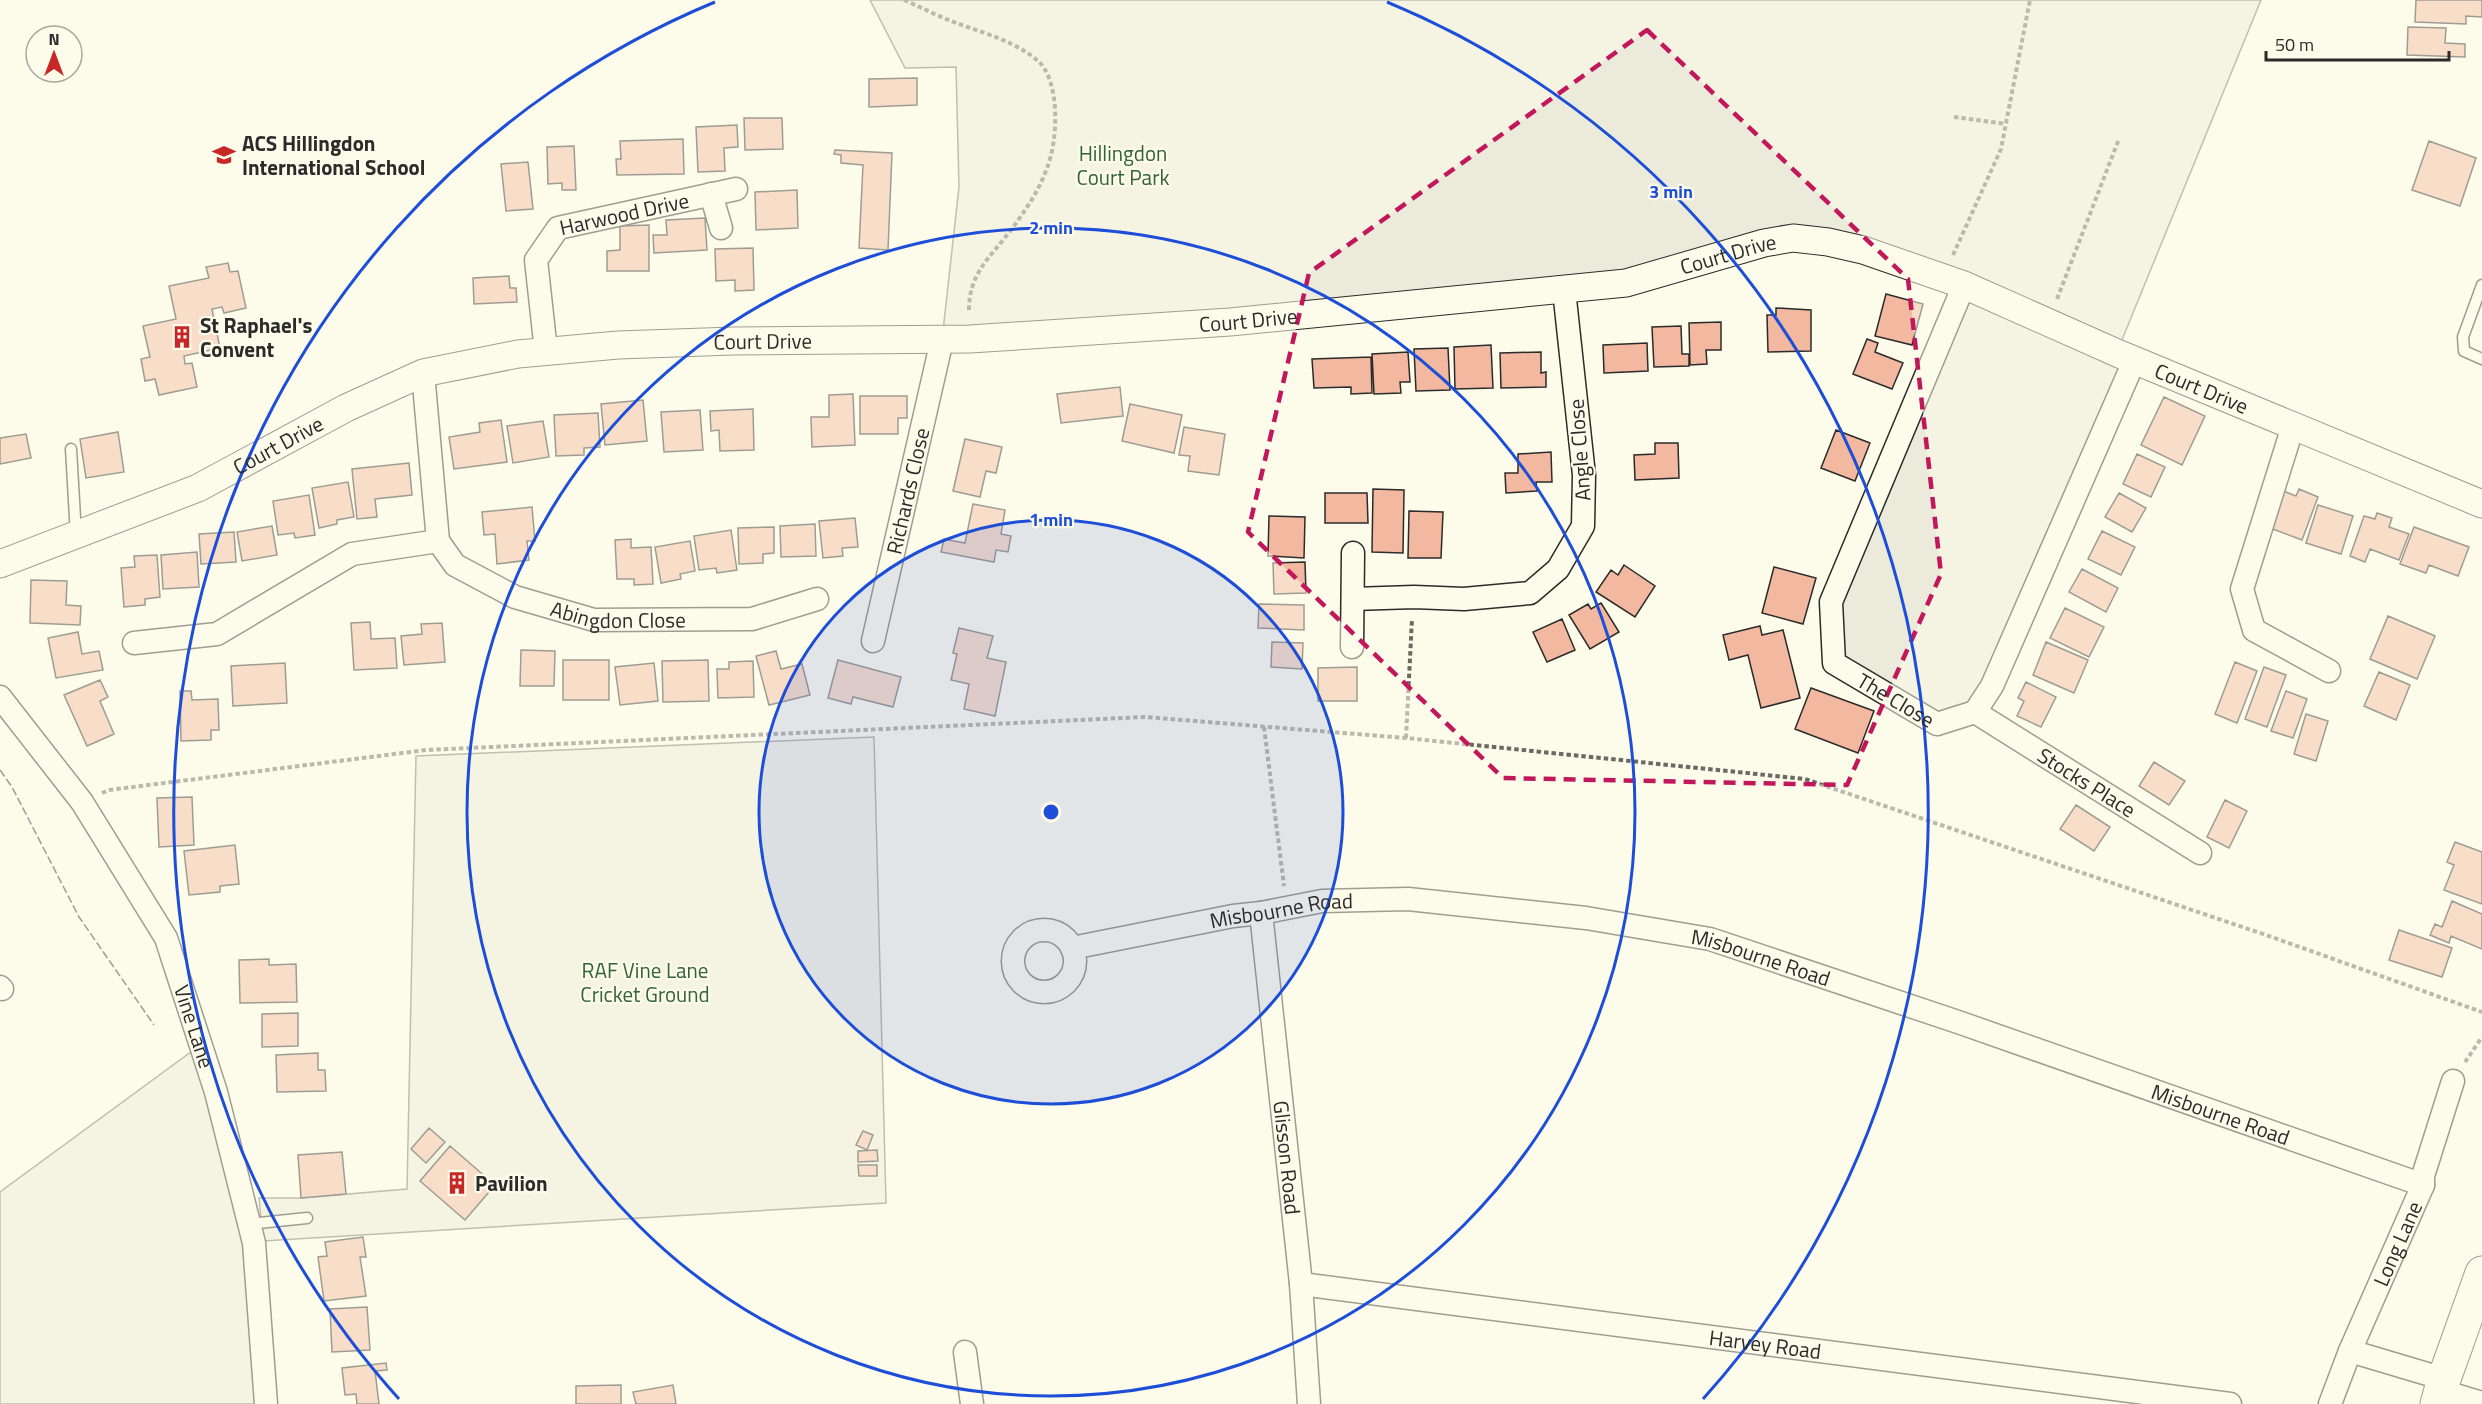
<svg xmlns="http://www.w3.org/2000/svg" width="2482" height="1404" font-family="'Titillium Web',sans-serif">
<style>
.green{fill:#ecebdb;stroke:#74746e;stroke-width:1.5}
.building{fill:#f2b8a0;stroke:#2b2b2b;stroke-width:1.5}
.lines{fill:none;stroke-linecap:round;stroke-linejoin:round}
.service-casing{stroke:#2b2b2b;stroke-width:13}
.minor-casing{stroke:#2b2b2b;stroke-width:25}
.tertiary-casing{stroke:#2b2b2b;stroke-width:29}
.primary-casing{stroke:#2b2b2b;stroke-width:35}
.path{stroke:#6a6964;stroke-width:4;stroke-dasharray:4.5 3;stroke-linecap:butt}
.service{stroke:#fdfbea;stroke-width:10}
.minor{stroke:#fdfbea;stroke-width:22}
.tertiary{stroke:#fdfbea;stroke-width:27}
.primary{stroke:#fdfbea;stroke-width:33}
.fence{stroke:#2b2b2b;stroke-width:1.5;stroke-dasharray:8 3;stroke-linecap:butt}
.marked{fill:none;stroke:#c2185b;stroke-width:4.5;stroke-dasharray:12 8;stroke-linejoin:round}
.ring{fill:none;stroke:#1d4ed8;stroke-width:3}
.labels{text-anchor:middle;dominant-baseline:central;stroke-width:4.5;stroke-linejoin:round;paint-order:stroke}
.poi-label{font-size:21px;font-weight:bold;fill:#2b2b2b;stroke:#fdfbea;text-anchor:start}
.park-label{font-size:21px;fill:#34623c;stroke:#fdfbea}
.street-label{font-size:21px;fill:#2b2b2b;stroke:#fdfbea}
.centre{fill:#1d4ed8;stroke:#fdfbea;stroke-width:3}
.ring-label{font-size:18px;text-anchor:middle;font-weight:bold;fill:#1d4ed8;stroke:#fdfbea;stroke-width:4.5;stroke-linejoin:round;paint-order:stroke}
</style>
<rect width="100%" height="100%" fill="#fdfbea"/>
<path class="green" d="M870,0H2261L2117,352L2135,359L1992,686L1937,724L1834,663L1831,602L1964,286L1828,242L1672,271L942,340L959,187L956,67L905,68Z
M874,737L886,1203L263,1241L259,1198H301L407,1189L416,756Z
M195,1049L249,1244L261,1404H0V1192Z"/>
<path class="building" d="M2416,0H2482V17L2466,16V24L2415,22Z
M2408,27L2446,28L2445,43L2465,44V57L2407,55Z
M917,78V105L869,107V79Z
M744,118H782L783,149L745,150Z
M737,125L738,147L724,148L725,171L698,172L696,127Z
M683,139L684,174L617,175L616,159H621L620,141Z
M2429,141L2476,158L2460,206L2412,190Z
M574,146L576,190H562V183L548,184L547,147Z
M835,150L892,153L888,250L859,248L863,165L841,163V155L834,154Z
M528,162L533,209L506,211L501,164Z
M797,190L798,228L756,230L755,192Z
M705,218L707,250L654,253L653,235H667L666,220Z
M649,225V271H607V251L620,250V226Z
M753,248L754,290L735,291V280L716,281L715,249Z
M228,263L230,272L238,271L246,308L224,313L222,307L212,309L220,348L184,356L185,364L192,363L197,387L159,395L155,379L145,381L141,359L150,357L143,326L176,319L169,286L209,278L206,267Z
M509,276L510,288H516L517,302L474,304L473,278Z
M1886,294L1923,304L1912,345L1875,336Z
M1776,308L1811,310V351L1768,352L1767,315H1776Z
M1721,322V350H1706L1707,364L1690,365L1689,323Z
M1681,326L1682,354H1689V366L1654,367L1652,327Z
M1867,339L1878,343L1875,352L1903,363L1892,389L1853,374Z
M1647,343L1648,371L1604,373L1603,345Z
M1491,345L1493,388L1455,389L1454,347Z
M1448,348L1450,390L1416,391L1414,349Z
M1408,352L1410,382H1400L1401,393L1374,394L1372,354Z
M1541,352V373L1546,372V387L1501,388L1500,353Z
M1371,357L1372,393L1351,394V387L1314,388L1312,359Z
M1120,387L1123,416L1061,423L1057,394Z
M853,394L855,445L812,447L811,417H829V395Z
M860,396H907V418H898V434H860Z
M2164,397L2205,416L2182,465L2141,445Z
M643,400L647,441L605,445L601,404Z
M1130,404L1182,415L1174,453L1122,441Z
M753,409L754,450L720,451L719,430L711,431L710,411Z
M700,410L703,450L664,452L661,412Z
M598,413L600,447L584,448V455L556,456L554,415Z
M501,420L507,462L454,469L449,437L480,432L479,423Z
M543,421L549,457L513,463L507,426Z
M1184,427L1225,434L1219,475L1188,471L1190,456L1179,455Z
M1836,430L1870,443L1855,481L1821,468Z
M118,432L124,472L86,478L80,439Z
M26,434L31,458L0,464V438Z
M965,439L1002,447L996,473L986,471L980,497L953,491Z
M1655,443H1678L1679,478L1635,480L1634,455L1655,454Z
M1551,452L1552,482H1536L1537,491L1506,493L1505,473H1518V454Z
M2137,454L2165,467L2151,497L2123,484Z
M409,463L412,495L375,499L377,517L357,519L352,469Z
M348,482L354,517L337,520V524L319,528L312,488Z
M1373,489L1404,490L1403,553L1372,552Z
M2299,489L2318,497L2302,540L2270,528L2283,491L2296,496Z
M1325,493H1367L1368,523H1325Z
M2119,493L2146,508L2132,532L2105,517Z
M309,495L315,535L295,538L294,533L278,535L273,501Z
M973,504L1005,510L1001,534L1011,536L1008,552L996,550L994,562L941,552L944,539L965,543Z
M2318,505L2353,516L2341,554L2306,543Z
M532,507L535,541H527L529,560L497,564L495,534L484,535L482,512Z
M1409,511L1443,512L1441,558H1408Z
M2377,513L2392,518L2389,527L2409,534L2399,560L2370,549L2365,562L2350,556L2364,516L2375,519Z
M1269,516L1305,517L1304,558L1268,556Z
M855,518L858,547L842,548L843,556L823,558L819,521Z
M815,524L816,556L781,557L780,526Z
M272,526L277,555L242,561L237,532Z
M774,527V553L763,554V563L739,564L738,528Z
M2414,527L2469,547L2458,576L2429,565L2426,573L2400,564Z
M731,530L737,570L717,573L716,568L699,570L694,536Z
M2102,531L2135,547L2121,575L2088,559Z
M234,532L236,562L201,564L199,534Z
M631,539V548L651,547L653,584L634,585V579H617L615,540Z
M690,541L695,571L680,574L681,579L661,583L655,547Z
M197,552L199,587L163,589L161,555Z
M157,555L160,597L145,599V605L124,607L121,568L135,567L134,556Z
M1305,562L1306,593L1274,594L1273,563Z
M1624,565L1655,586L1635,617L1596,592L1611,570L1618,575Z
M1774,567L1816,578L1803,624L1762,613Z
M2082,569L2118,588L2106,612L2069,592Z
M31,580L67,581L66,605L81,606L80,625L30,623Z
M1601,603L1619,632L1590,649L1569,615L1588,604L1591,609Z
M1259,604L1304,605V630L1258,628Z
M2065,608L2104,627L2089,657L2050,638Z
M2388,616L2435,636L2417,679L2370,659Z
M1562,619L1575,650L1547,662L1533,632Z
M370,622L371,639L395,638L397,668L354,670L351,623Z
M442,623L445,662L404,665L401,636L422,634L421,624Z
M1760,626L1762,635L1783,630L1800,698L1761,708L1748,655L1729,660L1723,635Z
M959,628L993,636L987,658L1006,662L995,716L964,709L969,684L951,680L957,654L953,653Z
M78,632L82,654L99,651L103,670L56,678L48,638Z
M1272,642L1303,643L1302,669L1271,667Z
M2046,642L2088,660L2074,693L2033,675Z
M521,650L555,651L554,686H520Z
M776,651L781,669L802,664L810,695L769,705L756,656Z
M563,660H609V700H563Z
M708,660L709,701L663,702L662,661Z
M838,660L901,677L893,707L853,697L851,704L828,698Z
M753,661L754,697L718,698L717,669H729V662Z
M2235,662L2257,671L2237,723L2215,714Z
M285,663L287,703L233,706L231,666Z
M654,663L658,701L620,705L615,667Z
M1357,667V701H1318V668Z
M2264,667L2286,675L2267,727L2245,719Z
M2379,672L2410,685L2396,720L2364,706Z
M100,680L108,697L100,701L114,734L87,746L64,695Z
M2026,682L2056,697L2041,727L2017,716L2024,701L2018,698Z
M1811,688L1874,711L1858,753L1795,729Z
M180,691H191L192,700L218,699L219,730H211V740L181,741Z
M2286,691L2307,699L2293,738L2271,731Z
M2306,714L2328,721L2316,761L2294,754Z
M2154,762L2185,781L2169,805L2139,786Z
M192,797L194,845L159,847L157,798Z
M2225,800L2247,811L2229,848L2207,837Z
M2076,805L2110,827L2094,851L2060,829Z
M2455,842L2482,852V904L2444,890L2454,865L2447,862Z
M235,845L239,884L220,886V892L189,895L184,851Z
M2452,901L2482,914V949L2451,936L2449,943L2430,935L2435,924L2442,927Z
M2399,930L2452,948L2442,977L2389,960Z
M269,959V965L296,964L297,1002L240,1003L239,960Z
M298,1013V1046L262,1047V1014Z
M318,1053V1070H325L326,1091L277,1092L276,1055Z
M429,1128L445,1142L426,1163L411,1149Z
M863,1131L873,1135L867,1150L856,1145Z
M450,1146L495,1185L465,1220L420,1181Z
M877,1150L878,1161L858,1162V1151Z
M342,1152L346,1194L301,1198L298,1155Z
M858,1165H877V1176H859Z
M363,1237L366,1257H360L366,1296L324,1301L318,1257L327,1256L325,1242Z
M367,1307L370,1350L332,1352L330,1309Z
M386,1363L387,1370L375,1371L379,1404H357L356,1394L345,1395L342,1368Z
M621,1385V1404H576V1386Z
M673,1385L676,1404H636L633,1392Z"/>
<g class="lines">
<g class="service-casing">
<path id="service" d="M2482,285L2463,337L2464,351L2482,359
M71,449L76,535
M250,1224L307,1218"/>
</g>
<g class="minor-casing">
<g id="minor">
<path d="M711,194L721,228"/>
<path id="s1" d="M1964,285L1831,602L1834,663L1937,724L1975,712L1992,686L2135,359"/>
<path id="s2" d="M546,351L536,260L558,228L736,189"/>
<path id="s3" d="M423,373L438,541L455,565L515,597L594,620L752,619L817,599"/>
<path d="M2293,426L2242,589L2254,630L2329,671"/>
<path d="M1353,599L1414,597L1464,599L1530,593L1558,569L1583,526L1584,475L1564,290"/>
<path id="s4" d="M873,641L942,340"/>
<path d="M134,643L217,634L352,554L438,541"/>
<path d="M1352,647L1353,553"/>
<path id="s5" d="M0,697L82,802L166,938L216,1092L254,1243L266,1404"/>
<path id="s6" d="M1975,712L2200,853"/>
<path id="s7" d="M1261,913L1301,1284L1309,1404"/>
<circle cx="1044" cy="961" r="31"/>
<path id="s8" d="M1072,948L1233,916L1261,913L1322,901L1408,899L1586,918L1710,939L1958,1022L2423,1185"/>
<path d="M0,987L2,989"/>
<path id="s9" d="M1301,1284L2230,1404"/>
<path d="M2350,1351L2444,1379"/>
<path d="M965,1352L972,1404"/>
<path d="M2442,1391L2482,1403"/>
<path id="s10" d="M2330,1404L2350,1351L2423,1185V1176L2453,1081"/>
</g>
</g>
<g class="tertiary-casing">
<g id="tertiary">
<path id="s11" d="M0,564L198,488L346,408L423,373L518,354L618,345L733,341L970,339L1230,322L1626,283L1764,243L1793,238L1828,242L1863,250L1964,285L2117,353L2482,504"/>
</g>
</g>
<g class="primary-casing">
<path id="primary" d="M2437,1404L2444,1379L2482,1273"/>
</g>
<path class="path" d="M904,0C921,7 937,16 954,22C982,33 1013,40 1037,60C1061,80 1058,141 1047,168C1039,191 1025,211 1011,230C989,259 968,274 969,313
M1954,117L2006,124
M1953,255L2001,149L2030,0
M2057,299L2119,139
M1264,727L1284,886
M1406,738L1412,619
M102,793L109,790L426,750L1145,717L1406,738L1805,779L2266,935L2482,1012
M2465,1062L2482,1037"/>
<use href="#service" class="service"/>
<use href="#minor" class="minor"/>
<use href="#tertiary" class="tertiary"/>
<use href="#primary" class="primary"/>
<path class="fence" d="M0,770L12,787L79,917L154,1025"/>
</g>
<path d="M0 0H2482V1404H0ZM1647,30L1908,279L1941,574L1847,785L1503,778L1248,532L1309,273Z" fill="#fdfbea" fill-opacity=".55" fill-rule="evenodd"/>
<path class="marked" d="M1647,30L1908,279L1941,574L1847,785L1503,778L1248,532L1309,273Z"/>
<circle cx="1051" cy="812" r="292" fill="#1d4ed8" fill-opacity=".12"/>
<g class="ring">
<circle cx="1051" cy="812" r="292"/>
<circle cx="1051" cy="812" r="584"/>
<path d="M399 1399A877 877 0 0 1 715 2M1387 2A877 877 0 0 1 1703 1399"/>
</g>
<defs>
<g id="school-bare" transform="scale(1.8)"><path d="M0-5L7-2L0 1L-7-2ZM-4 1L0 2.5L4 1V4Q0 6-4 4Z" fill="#c62828" stroke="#fdfbea" stroke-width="2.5" paint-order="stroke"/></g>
<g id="building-bare" transform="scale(1.8)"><path d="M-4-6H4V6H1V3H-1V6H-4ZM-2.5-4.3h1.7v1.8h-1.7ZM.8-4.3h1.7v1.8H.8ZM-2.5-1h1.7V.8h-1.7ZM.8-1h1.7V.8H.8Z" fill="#c62828" stroke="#fdfbea" stroke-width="2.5" paint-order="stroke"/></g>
</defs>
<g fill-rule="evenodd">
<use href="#school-bare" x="224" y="155"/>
<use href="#building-bare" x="182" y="337"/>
<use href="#building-bare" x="457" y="1183"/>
</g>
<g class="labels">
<g class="poi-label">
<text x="242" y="143">ACS Hillingdon<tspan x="242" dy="24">International School</tspan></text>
<text x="200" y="325">St Raphael's<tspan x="200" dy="24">Convent</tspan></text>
<text x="475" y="1183">Pavilion</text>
</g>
<g class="park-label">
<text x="1123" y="153">Hillingdon<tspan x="1123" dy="24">Court Park</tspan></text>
<text x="645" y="970">RAF Vine Lane<tspan x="645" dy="24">Cricket Ground</tspan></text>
</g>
<g class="street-label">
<text stroke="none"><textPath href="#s2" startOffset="198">Harwood Drive</textPath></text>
<text stroke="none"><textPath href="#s11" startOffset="1779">Court Drive</textPath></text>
<text stroke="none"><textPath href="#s11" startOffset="1293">Court Drive</textPath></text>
<text stroke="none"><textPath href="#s11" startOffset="807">Court Drive</textPath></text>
<text stroke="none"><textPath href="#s11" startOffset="2283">Court Drive</textPath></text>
<text stroke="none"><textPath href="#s11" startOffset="303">Court Drive</textPath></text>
<text transform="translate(1579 450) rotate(-94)">Angle Close</text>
<text stroke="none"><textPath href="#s4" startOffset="154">Richards Close</textPath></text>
<text stroke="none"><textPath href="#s3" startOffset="372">Abingdon Close</textPath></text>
<text stroke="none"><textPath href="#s1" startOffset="477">The Close</textPath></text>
<text stroke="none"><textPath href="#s6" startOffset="132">Stocks Place</textPath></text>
<text stroke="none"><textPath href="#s8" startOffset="213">Misbourne Road</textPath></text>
<text stroke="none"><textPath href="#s8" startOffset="699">Misbourne Road</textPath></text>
<text stroke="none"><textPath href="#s5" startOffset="386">Vine Lane</textPath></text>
<text stroke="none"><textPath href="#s8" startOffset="1185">Misbourne Road</textPath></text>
<text stroke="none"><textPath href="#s7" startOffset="246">Glisson Road</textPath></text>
<text stroke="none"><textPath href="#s10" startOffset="174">Long Lane</textPath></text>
<text stroke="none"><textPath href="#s9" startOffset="468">Harvey Road</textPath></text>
</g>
</g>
<circle cx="1051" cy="812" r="9" class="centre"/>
<g class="ring-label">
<text x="1671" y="198">3 min</text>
<text x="1051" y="234">2 min</text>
<text x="1051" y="526">1 min</text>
</g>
<g transform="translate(54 54)"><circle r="28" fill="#fdfbea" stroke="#a9a89e" stroke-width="1.5"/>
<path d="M0-4.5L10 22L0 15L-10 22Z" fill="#c62828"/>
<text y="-9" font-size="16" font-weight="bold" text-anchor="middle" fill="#2b2b2b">N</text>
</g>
<path d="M2266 51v9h183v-9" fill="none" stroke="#2b2b2b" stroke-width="3"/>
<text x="2275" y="51" font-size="18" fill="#2b2b2b" stroke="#fdfbea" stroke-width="4.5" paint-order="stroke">50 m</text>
</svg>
